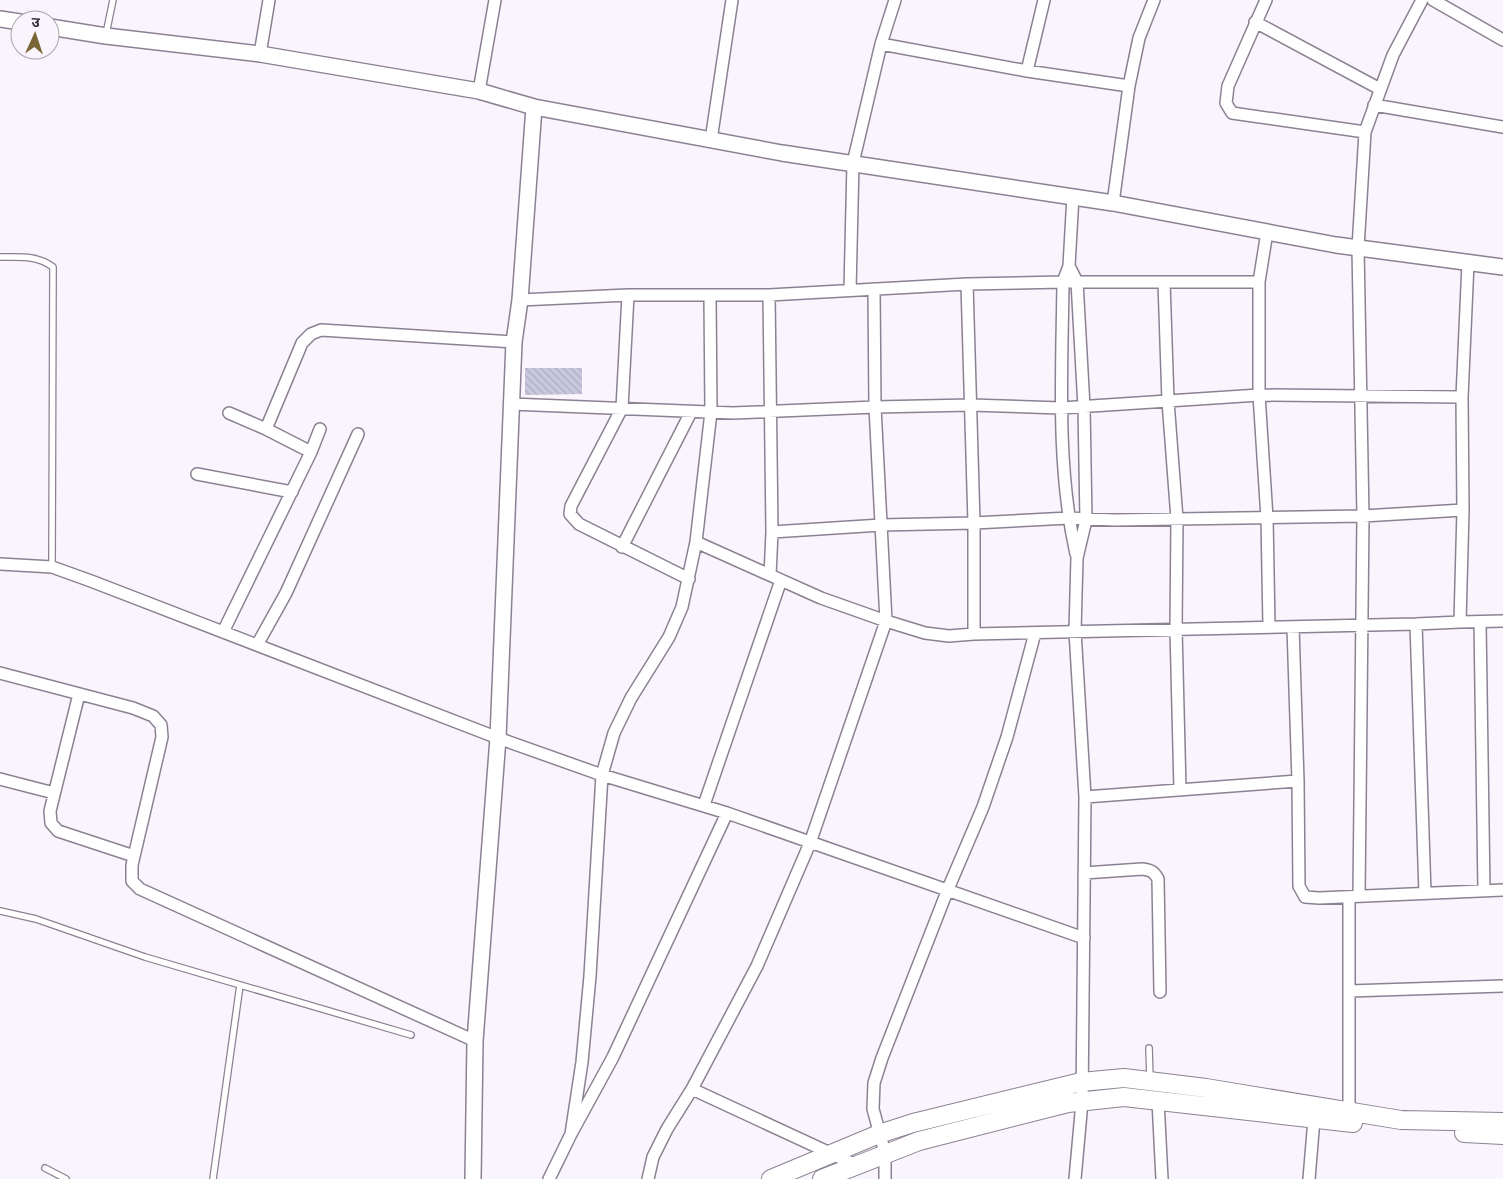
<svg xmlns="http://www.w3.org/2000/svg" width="1503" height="1179" font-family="Commissioner,'Noto Sans Devanagari',sans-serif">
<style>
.building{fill:url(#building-back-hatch)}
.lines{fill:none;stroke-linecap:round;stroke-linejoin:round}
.lane-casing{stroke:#8b8193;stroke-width:8}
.street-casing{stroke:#8b8193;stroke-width:14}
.secondary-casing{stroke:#8b8193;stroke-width:18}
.primary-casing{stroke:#8b8193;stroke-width:20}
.lane{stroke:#fff;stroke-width:5.5}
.street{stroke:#fff;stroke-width:11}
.secondary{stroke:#fff;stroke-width:15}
.primary{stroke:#fff;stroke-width:18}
</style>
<defs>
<pattern id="building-back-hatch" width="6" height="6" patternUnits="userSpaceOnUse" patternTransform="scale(1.25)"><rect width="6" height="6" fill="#c9c8dd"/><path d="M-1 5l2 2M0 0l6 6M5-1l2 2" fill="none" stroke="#adacbe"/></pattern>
</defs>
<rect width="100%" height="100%" fill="#faf5fd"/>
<path class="building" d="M525,368H582V394L525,395Z"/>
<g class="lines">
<g class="lane-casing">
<path id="lane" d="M106,34L113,0
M0,257C20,257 37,255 53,267L52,567
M0,911L36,919L145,957L411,1035
M1149,1048L1150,1079
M45,1168L66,1179
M213,1179L240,985"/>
</g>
<g class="street-casing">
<path id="street" d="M1266,0L1228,86L1226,103L1232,113L1365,132
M1433,0L1503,40
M1255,22L1380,89
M881,44L1027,71L1129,86
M260,54L269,0
M1027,71L1044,0
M479,91L495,0
M1374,105L1503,127
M711,140L732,0
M1073,196L1069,266L1063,282C1062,372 1056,465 1076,554
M1113,203L1129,86L1139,38L1154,0
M1267,232L1259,282V395L1267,518L1269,627
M1069,266L1077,282L1084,407L1086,520L1077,558L1075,631L1085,797L1082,1102L1075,1179
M1164,282L1168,401L1177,519L1176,629L1180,790
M967,284L974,523V634
M850,290L853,163L881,44L895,0
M628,295L622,408L571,506L570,514L579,524L689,579
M769,295L772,532L770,575
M710,296L711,412L696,542L821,598L886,621L925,633L949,636L974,634L1416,624L1460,622
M520,300L628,295H769L967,284L1063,282H1259
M1462,397L1463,510L1460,622L1503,621
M511,404L733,413L875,407L971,405L1061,408L1259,395L1462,397L1468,263
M229,413L266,429L311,452
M266,429L302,343L311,334L321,330L514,342
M197,474L292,492
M772,532L881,525L974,523L1069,518L1114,520L1363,516L1463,510
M622,547L691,412
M0,564L52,567L91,581L498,738L602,775L727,813L1084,938
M1480,622L1484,891
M1416,624L1425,893
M1293,627L1298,781L1299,886L1305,897L1319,898L1503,890
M223,632L311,452L320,429
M257,645L286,593L358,434
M0,673L133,708L153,716L161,725L162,737L132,865V881L140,889L475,1041
M79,694L50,811L51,823L58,831L134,856
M0,779L54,793
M1085,797L1298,781
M704,805L781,580
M1084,873L1142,869C1150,870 1154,871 1158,879L1160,992
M1359,896L1363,516L1358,248L1365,132L1393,55L1422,0
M1349,991L1503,986
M692,1089L856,1165
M1158,1101L1162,1179
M1349,1111V897
M571,1134L582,1062L590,976L602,775L614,733L631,698L669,637L682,607L696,542
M549,1179L571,1134L613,1057L727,813
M648,1179L653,1157L667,1129L692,1089L757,966L810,843L886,621L875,407L874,289
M885,1179V1153L873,1109L874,1083L882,1058L948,889L983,807L1007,737L1035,633
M1309,1179L1314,1119"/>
</g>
<g class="secondary-casing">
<path id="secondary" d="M0,19L20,22
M50,27L106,36L260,54L479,91L534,107L782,153L1113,203L1336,245L1503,267
M473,1179L475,1041L498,738L514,342L520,300L534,107"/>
</g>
<g class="primary-casing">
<path id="primary" d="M1464,1133L1503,1135
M771,1179L879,1134L913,1123L1081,1082L1124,1078L1206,1088L1401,1120L1503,1122
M822,1179L919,1141L1068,1103L1124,1097L1353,1123"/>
</g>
<use href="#lane" class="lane"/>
<use href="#street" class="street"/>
<use href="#secondary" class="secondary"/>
<use href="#primary" class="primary"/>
</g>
<g transform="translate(35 35) rotate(3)"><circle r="24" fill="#faf5fd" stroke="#a9a5ac"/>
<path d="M0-4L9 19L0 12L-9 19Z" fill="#7a6535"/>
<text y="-8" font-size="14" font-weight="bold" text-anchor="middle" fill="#302c33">उ</text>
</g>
</svg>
